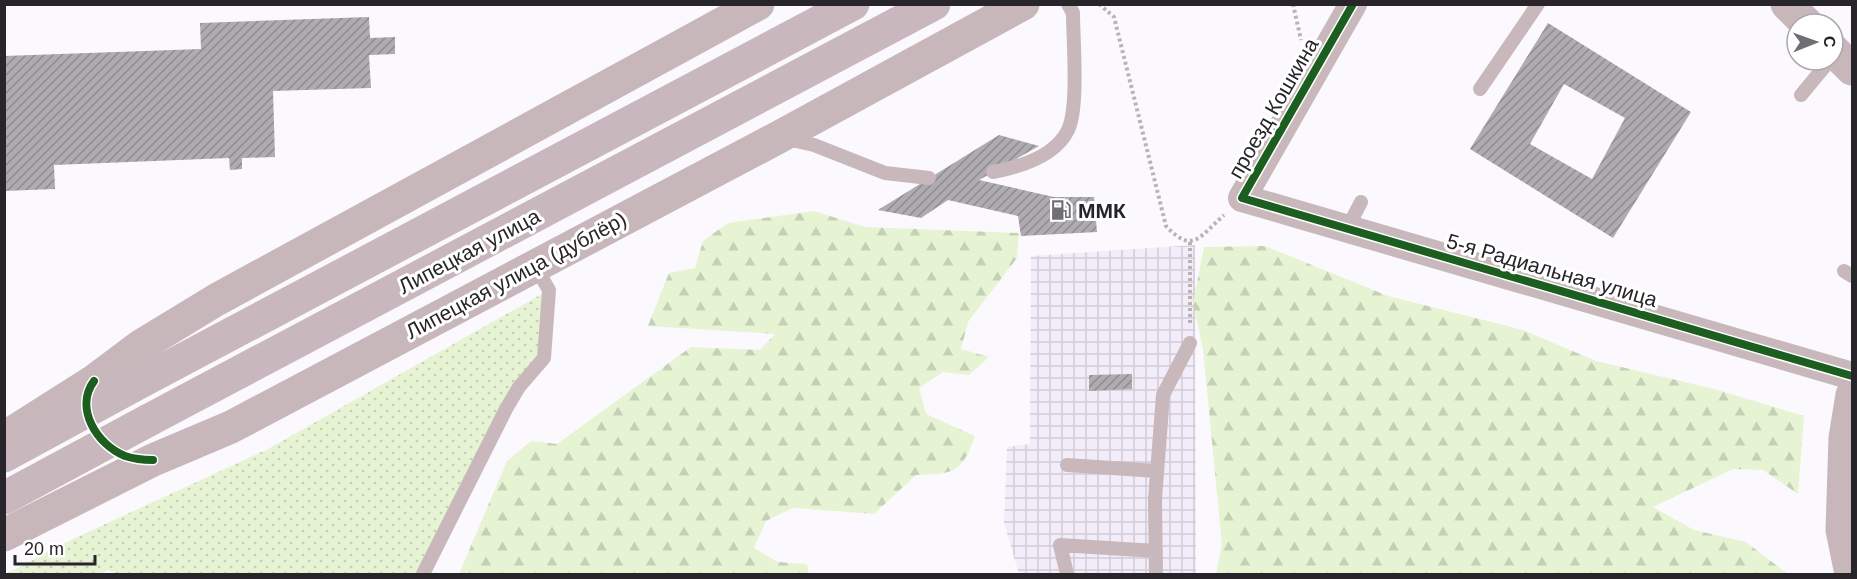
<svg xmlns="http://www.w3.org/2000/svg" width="1857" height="579" font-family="Helvetica,sans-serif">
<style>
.industrial{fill:url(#industrial-grid)}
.grass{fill:url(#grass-dots)}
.forest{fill:url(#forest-firs)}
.building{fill:url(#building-hatch);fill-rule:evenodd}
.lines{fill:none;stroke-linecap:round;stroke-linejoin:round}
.path{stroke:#bcb2b4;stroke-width:4;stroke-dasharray:3 3;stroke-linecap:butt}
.lane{stroke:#c9b8bb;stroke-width:14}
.street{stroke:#c9b8bb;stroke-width:28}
.secondary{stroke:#c7b6ba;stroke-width:33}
.primary{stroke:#c8b8bd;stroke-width:33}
.primary-bridge{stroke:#c8b8bd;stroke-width:33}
.cycleway-casing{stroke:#fff;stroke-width:11}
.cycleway{stroke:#1b5e20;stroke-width:8}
.labels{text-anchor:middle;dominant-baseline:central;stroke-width:6;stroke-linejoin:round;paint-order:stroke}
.street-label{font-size:21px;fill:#272529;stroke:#fff}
.poi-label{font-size:21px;font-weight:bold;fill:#272529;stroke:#fff;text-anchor:start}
</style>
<defs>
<pattern id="industrial-grid" width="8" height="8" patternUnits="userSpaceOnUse" patternTransform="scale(1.5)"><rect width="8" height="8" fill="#f2edf9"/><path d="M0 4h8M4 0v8" fill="none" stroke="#d0cbd5"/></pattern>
<pattern id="grass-dots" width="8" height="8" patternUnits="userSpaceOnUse" patternTransform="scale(1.5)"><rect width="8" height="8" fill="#e6f4d4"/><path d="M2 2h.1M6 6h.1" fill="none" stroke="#c5d1b6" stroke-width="1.8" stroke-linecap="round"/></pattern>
<pattern id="forest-firs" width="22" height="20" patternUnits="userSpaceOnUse" patternTransform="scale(1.5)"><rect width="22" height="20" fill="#e6f4d4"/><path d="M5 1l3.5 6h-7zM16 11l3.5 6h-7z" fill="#c5d1b6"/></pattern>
<pattern id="building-hatch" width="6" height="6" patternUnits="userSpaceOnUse" patternTransform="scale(1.5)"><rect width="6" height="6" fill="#aeacb0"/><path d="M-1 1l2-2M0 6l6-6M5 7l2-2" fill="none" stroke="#8e8c8f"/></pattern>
</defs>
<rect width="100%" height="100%" fill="#fbf9fe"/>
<path class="industrial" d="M1195,245L1196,574H1019L1004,523L1007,447L1030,444L1031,256Z"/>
<path class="grass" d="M549,290L544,358L519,387L423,574H117L108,570L100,574H6L73,539L268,449Z"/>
<path class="forest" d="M814,211L865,227L1019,233L1017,258L968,322L961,349L989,357L969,375L943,372L919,388L926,414L975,436C962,473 954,474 916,475L874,514L793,508L766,521L754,548L778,562L807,564L809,574H459L507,461L531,441L557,444L691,347L760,350L775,334L648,326L669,273L695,268L703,241L728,223Z
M1265,246L1388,296L1523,330L1596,361L1714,389L1804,416L1798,494L1763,470L1733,469L1653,507L1694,530L1746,542L1788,574H1216L1222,545L1203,349L1193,303L1204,247Z"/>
<path class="building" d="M369,17L370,38L395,37V54L369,55L371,88L273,91L275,157L242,158V169L230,170L229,158L54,165L55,189L4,191V56L201,49L200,23Z
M1548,23L1691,112L1613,238L1470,149ZM1564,84L1625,118L1592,179L1530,144Z
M999,135L1039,146L979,180L1054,197H1094L1097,232L1021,236L1018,216L948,200L921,218L878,210Z
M1132,374V389L1089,391V375Z"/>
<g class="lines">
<path class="path" d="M1099,4L1114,17L1166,226C1193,255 1200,236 1224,215
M1293,4L1301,40
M1190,242V325"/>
<path class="lane" d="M1480,89L1538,4
M1801,95L1830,60
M787,139L814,145L885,173L929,178
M993,172C1020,167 1055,157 1068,130C1079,107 1073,40 1073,13L1068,4
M1347,229L1361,202
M1844,271L1852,276
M1067,465L1157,471
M423,574L506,409L519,387L544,358L549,290L535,266
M1067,574L1060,545L1156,551
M1156,574L1155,499L1163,395L1190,343"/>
<path class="street" d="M1353,4L1242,198L1852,376"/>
<path class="secondary" d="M1787,4L1807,24
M1833,50L1852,69
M4,438L94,381L142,345L216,300L758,4
M4,535L153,460L231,427L779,137L1023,4
M1851,574L1842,530L1845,438L1852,395"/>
<path class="primary" d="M131,387L853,4
M149,420L934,4"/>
<path class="primary-bridge" d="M4,456L131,387
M4,498L149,420"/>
<g class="cycleway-casing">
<path id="cycleway" d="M1353,4L1242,198L1852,376
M94,381C74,408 97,445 125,456C134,459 143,460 153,460"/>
</g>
<use href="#cycleway" class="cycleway"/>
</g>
<defs>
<g id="fuel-bare" transform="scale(1.62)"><path d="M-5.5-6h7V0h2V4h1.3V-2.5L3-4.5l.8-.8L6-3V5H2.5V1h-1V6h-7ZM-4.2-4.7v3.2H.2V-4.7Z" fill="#716f74" stroke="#fff" stroke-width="2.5" paint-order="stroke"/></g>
</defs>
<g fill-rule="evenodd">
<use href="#fuel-bare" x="1061" y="210"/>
</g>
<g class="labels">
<g class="street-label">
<text transform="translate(1273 108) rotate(-60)">проезд Кошкина</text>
<text transform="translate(469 251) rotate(-28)">Липецкая улица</text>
<text transform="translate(1552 270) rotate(16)">5-я Радиальная улица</text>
<text transform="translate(516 275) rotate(-28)">Липецкая улица (дублёр)</text>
</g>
<g class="poi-label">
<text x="1078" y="210">ММК</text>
</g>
</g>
<rect width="1857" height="579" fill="none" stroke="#272529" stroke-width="12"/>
<g transform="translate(1815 42) rotate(89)"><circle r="28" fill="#ffffff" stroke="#a9a8a9" stroke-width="1.5"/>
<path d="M0-4.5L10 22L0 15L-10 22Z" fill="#716f74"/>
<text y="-9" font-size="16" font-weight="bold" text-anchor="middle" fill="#272529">С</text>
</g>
<path d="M15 555v9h80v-9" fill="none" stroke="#272529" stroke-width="3"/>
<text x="24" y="555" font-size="18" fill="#272529" stroke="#ffffff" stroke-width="4.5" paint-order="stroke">20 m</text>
</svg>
